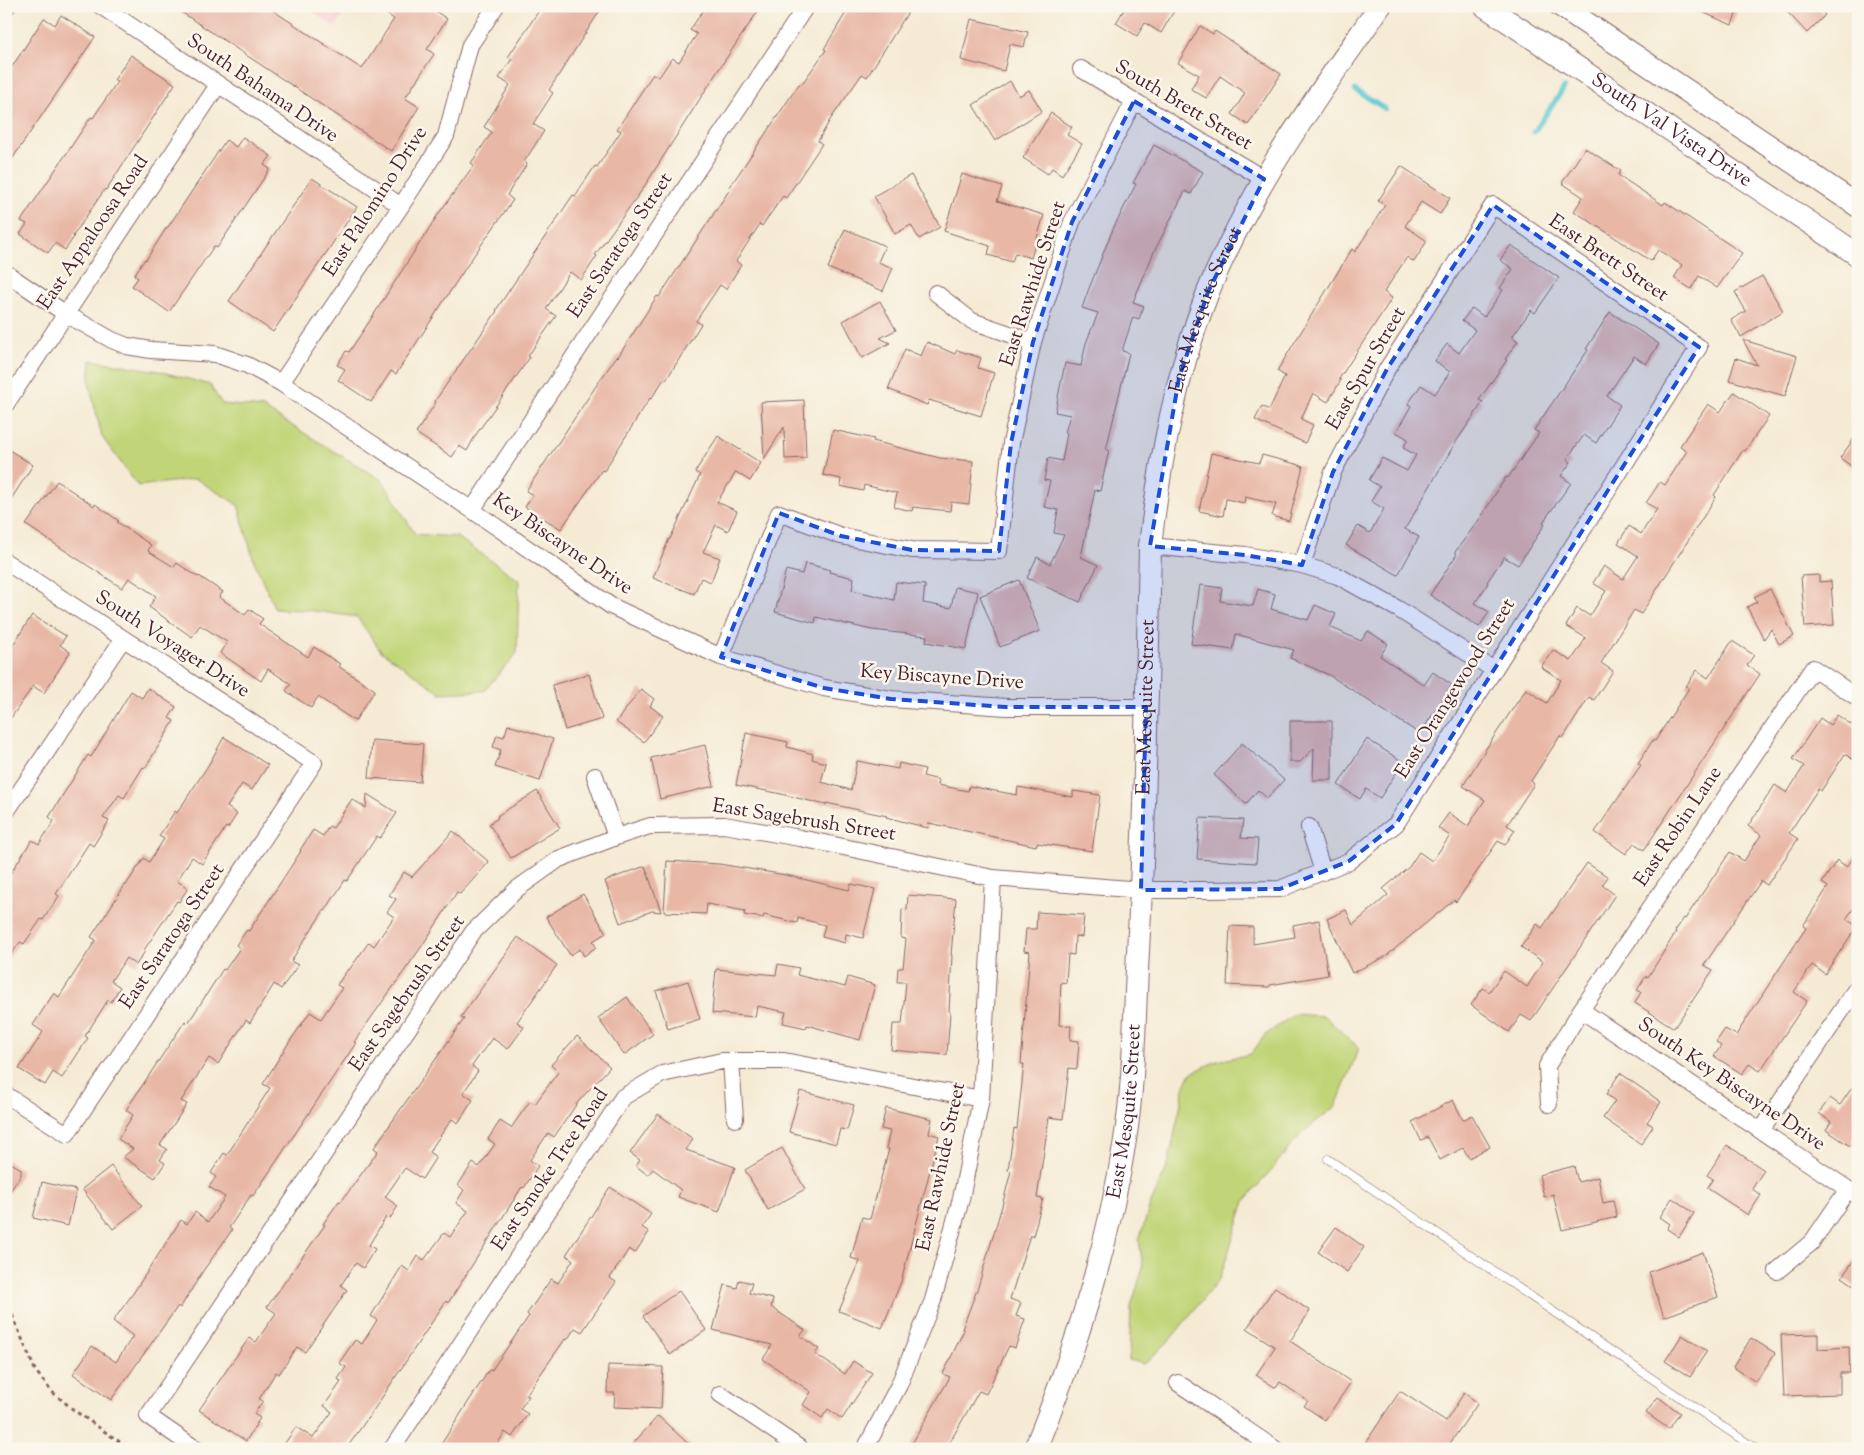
<svg xmlns="http://www.w3.org/2000/svg" width="1864" height="1455" font-family="'Sorts Mill Goudy',serif">
<style>
.built{fill:#f7cfd5}
.green{fill:#c1d578;stroke:#867a52}
.lines{fill:none;stroke-linecap:round;stroke-linejoin:round}
.stream{stroke:#5cc9d0;stroke-width:5}
.building{fill:#e8b7a6}
.lane-casing{stroke:#866666;stroke-width:9}
.street-casing{stroke:#866666;stroke-width:18}
.secondary-casing{stroke:#866666;stroke-width:24}
.path{stroke:#866666;stroke-width:3;stroke-dasharray:4 4;stroke-linecap:butt}
.lane{stroke:#fff;stroke-width:8}
.street{stroke:#fff;stroke-width:16}
.secondary{stroke:#fff;stroke-width:22}
.marked{fill:#1d4ed8;fill-opacity:0.2;stroke:#1d4ed8;stroke-width:4;stroke-dasharray:10 6;stroke-linejoin:round}
.labels{text-anchor:middle;dominant-baseline:central;stroke-width:5;stroke-linejoin:round;paint-order:stroke}
.street-label{font-size:20px;fill:#4a1f2b;stroke:#fbf7ec}
</style>
<rect width="100%" height="100%" fill="#fbf7ec"/>
<filter id="ink" filterUnits="userSpaceOnUse"><feTurbulence type="fractalNoise" baseFrequency=".02" numOctaves="2"/><feDisplacementMap in="SourceGraphic" scale="10" xChannelSelector="R" yChannelSelector="G"/><feConvolveMatrix kernelMatrix="1 2 1 2 8 2 1 2 1" color-interpolation-filters="sRGB"/></filter>
<filter id="wash" filterUnits="userSpaceOnUse"><feTurbulence type="fractalNoise" baseFrequency=".0096" numOctaves="4" result="noise"/><feDisplacementMap in="SourceGraphic" scale="20" xChannelSelector="R" yChannelSelector="G"/><feGaussianBlur stdDeviation="1.12" result="paint"/><feColorMatrix in="noise" values="0 0 0 0 0 0 0 0 0 0 0 0 0 0 0 0 0 1.4 0 .05"/><feComposite in="paint" operator="in"/></filter>
<g filter="url(#wash)">
<rect width="100%" height="100%" fill="#f5ebd5"/>
<path class="built" d="M304,6H349L335,27Z"/>
<path class="green" d="M91,360L159,371L210,385L222,404L263,408L383,481L415,534L457,537L519,580L517,653L484,691L441,693L381,651L357,617L307,610L275,609L254,561L238,505L196,479L138,486L102,437L89,383Z
M1295,1014L1324,1016L1359,1048L1336,1106L1302,1133L1245,1201L1220,1278L1169,1341L1144,1364L1129,1360L1131,1307L1143,1267L1139,1240L1150,1205L1168,1165L1184,1088L1191,1073L1217,1061L1251,1054L1265,1035Z"/>
<g class="lines">
<path class="stream" d="M1355,90L1385,109
M1534,132L1564,88"/>
</g>
<g id="blocks">
<path class="building" d="M172,6H266L362,69L394,19L375,6H428L447,19L427,49L434,54L405,98L419,107L391,151Z
M542,6H603L549,90L553,93L533,124L544,131L524,162L527,164L507,195L513,200L472,258L396,374L391,371L371,402L338,380L345,369L337,365L346,351L349,352L369,322L439,213L474,165L471,163L492,132L484,127L510,85L499,78L512,59L508,57Z
M706,6H750L758,11L717,72L642,190L595,255L597,256L581,280L570,272L546,309L556,316L528,356L530,357L475,436L467,451L459,446L452,457L416,433L436,402L435,401L497,311L496,310L573,195L575,196L595,166L597,167L621,131L617,129L653,74L659,77L672,58L679,62L697,34L690,30Z
M850,6H912L867,77L862,74L830,120L818,141L822,144L786,198L783,196L762,226L760,224L736,261L741,265L726,289L720,285L696,321L701,324L666,380L664,379L651,399L650,398L604,471L602,470L561,529L525,507L533,495L526,491L596,386L617,356L618,357L657,296L659,297L730,189L729,188L799,84L801,85L826,50L824,49Z
M1126,6H1177L1161,33L1145,23L1137,36L1116,23Z
M1688,6H1739L1732,25Z
M1782,6H1817L1825,15L1807,33Z
M61,15L95,37L6,168V76L44,18L55,25Z
M971,19L1028,32L1024,47L1010,44L1004,71L961,60Z
M1200,26L1213,34L1215,31L1281,74L1248,125L1232,114L1245,93L1220,76L1206,98L1191,89L1199,75L1178,63Z
M131,55L175,84L106,190L105,189L73,236L74,237L65,250L55,243L48,253L20,234L27,224L21,221L91,117L93,118L117,82L114,80Z
M1010,81L1019,96L1029,90L1042,111L995,141L973,105Z
M1051,113L1072,127L1067,135L1082,144L1062,175L1052,168L1048,174L1023,158Z
M243,137L271,156L264,165L270,169L217,248L214,246L169,312L132,286L138,278L134,275L145,259L146,260L167,227H168L226,140L236,147Z
M1154,145L1203,172L1191,194L1185,191L1154,252L1133,302L1144,306L1139,319L1133,317L1122,351L1129,353L1106,450H1109L1100,491L1095,490L1081,557L1098,565L1080,602L1027,578L1037,557L1050,564L1064,535L1054,533L1058,510L1044,507L1050,481L1044,480L1048,458L1062,461L1067,433H1065L1070,415L1055,412L1065,363L1081,366L1086,343L1098,313L1082,308L1088,291L1113,229L1136,184L1133,183Z
M1585,148L1621,171L1618,175L1663,205L1665,202L1742,253L1717,288L1699,276L1691,289L1674,278L1682,265L1658,250L1651,261L1574,211L1583,197L1562,183Z
M1401,166L1450,198L1440,214L1421,202L1405,226L1427,241L1414,262L1407,257L1384,292L1392,298L1339,379L1341,380L1328,402L1313,393L1301,419L1313,425L1305,443L1255,420L1262,406L1269,410L1285,376L1277,371L1352,249L1355,252L1385,205L1378,201Z
M962,174L1002,187L997,201L1044,215L1031,258L1015,253L1012,262L988,255L990,246L944,231Z
M911,175L940,227L919,239L911,225L895,234L874,196Z
M312,178L357,207L273,332L229,301Z
M845,229L885,246L878,262L893,268L883,291L828,268Z
M1511,245L1559,278L1535,313L1531,310L1512,337L1518,341L1505,359L1507,360L1479,400L1483,402L1454,445L1405,529L1419,537L1398,575L1346,545L1358,526L1370,533L1384,509L1371,501L1380,487L1369,480L1382,458L1407,471L1416,455L1403,448L1408,439L1396,432L1411,406L1408,404L1421,385L1435,394L1450,372L1435,361L1447,344L1459,353L1475,330L1462,321L1472,308L1484,317L1503,290L1500,288L1513,269L1500,260Z
M1762,276L1783,311L1741,337L1731,320L1746,311L1735,292Z
M880,301L896,330L880,338L890,343L862,358L843,321Z
M1610,312L1659,344L1646,364L1634,356L1607,396L1620,405L1596,443L1584,435L1567,459L1571,462L1561,476L1571,483L1543,522L1545,524L1518,565L1504,557L1487,582L1488,583L1475,603L1489,612L1479,627L1430,595L1457,554L1455,552L1481,517L1506,477L1508,478L1539,433L1534,430L1588,350L1586,349Z
M1743,340L1797,356L1785,396L1729,380L1736,358L1757,365Z
M927,342L955,354L957,350L981,358L978,368L994,373L981,416L929,400L927,405L888,389L905,349L921,356Z
M1734,392L1769,416L1745,451L1743,450L1714,495L1716,497L1641,614L1634,610L1601,663L1613,671L1594,700L1589,697L1563,738L1560,736L1531,781L1534,784L1507,825L1515,830L1505,845L1498,841L1456,902L1454,900L1385,957L1352,973L1327,919L1346,910L1353,925L1388,895L1383,889L1409,867L1419,852L1432,861L1450,836L1438,828L1449,813L1468,826L1485,800L1463,786L1487,747L1526,689L1547,703L1561,680L1541,667L1553,650L1571,661L1586,638L1566,626L1577,608L1590,616L1606,591L1593,583L1604,566L1623,579L1638,556L1618,543L1629,526L1641,534L1657,509L1646,503L1660,482L1665,485L1687,451L1680,446L1708,404L1720,412Z
M804,400L806,458L785,459L784,427L764,459L761,402Z
M833,430L874,439L873,441L940,458L973,461L969,504L951,502L950,511L913,507L912,511L894,507L897,493L864,485L863,491L840,486L841,479L823,475Z
M1858,433V471L1840,458Z
M718,436L761,463L750,481L736,472L717,502L737,511L728,531L716,525L703,552L720,558L711,582L701,578L694,594L653,578L669,539H670L700,475L695,472Z
M6,448L33,465L6,507Z
M1211,453L1259,463L1262,455L1303,466L1289,521L1272,516L1276,504L1245,497L1244,503L1226,499L1223,516L1199,511Z
M57,481L94,506L95,504L119,521L117,522L151,545L148,551L174,567L177,563L198,577L199,576L223,592L219,597L245,615L249,609L263,619L259,624L308,657L314,647L340,664L338,666L375,690L355,721L318,697L311,708L286,691L291,684L268,669L261,681L220,653L227,642L200,625L192,637L149,607L156,596L129,578L122,588L26,525Z
M805,563L830,570L829,572L854,578L852,590L894,600L896,582L925,585L923,603L951,608L955,587L978,592L966,649L926,642L927,636L872,630L816,617L815,623L775,612L786,570L802,574Z
M1819,575V582L1831,581L1834,625L1805,627L1801,576Z
M1019,580L1040,631L1000,647L980,596Z
M1200,585L1222,588L1220,601L1253,606L1258,589L1275,594L1271,609L1308,620L1315,605L1336,614L1330,627L1361,641L1368,631L1388,644L1380,656L1424,685L1433,672L1452,685L1420,734L1329,675L1290,658L1294,650L1236,634L1233,650L1191,644Z
M1770,589L1794,636L1779,644L1771,629L1764,639L1747,607L1757,602L1754,597Z
M32,615L66,636L60,645L70,652L44,693L33,686L6,725V656Z
M1732,641L1754,655L1747,665L1760,674L1644,850L1634,843L1626,854L1595,832L1641,765L1638,763L1653,740L1655,741L1689,688L1686,686L1697,670L1708,678Z
M589,674L602,719L565,730L552,685Z
M148,688L176,707L169,718L174,721L145,768L143,767L124,798L119,795L103,818L109,821L93,846L89,843L56,894L59,896L43,920L41,919L24,944L20,942L6,962V880L32,840L39,844L54,821L49,817L88,755L91,757L131,691L142,698Z
M641,689L654,699L650,706L663,716L644,742L616,722Z
M1837,715L1858,729V763L1845,754L1821,791L1818,789L1789,833L1798,839L1767,885L1761,881L1704,965L1713,970L1674,1028L1635,1003L1641,992L1637,990L1646,976L1648,977L1676,932L1675,931L1684,918L1685,919L1730,852L1744,861L1761,835L1748,826L1775,785L1787,793L1804,766L1793,759L1820,718L1830,725Z
M1290,721H1332V780H1313L1314,748L1300,762H1290Z
M508,725L553,739L540,781L495,767L501,750L493,747L497,735L504,737Z
M746,733L788,742L787,747L813,754L812,759L826,763L821,782L851,790L857,761L898,769L899,763L925,769L923,776L939,780L938,785L968,791L969,786L1017,795L1018,787L1073,797V791L1100,795L1092,851L1037,843L1036,846L929,823L928,828L886,817L887,816L826,803V805L777,793L736,785Z
M224,737L268,765L252,790L242,784L227,807L237,814L228,828L226,827L202,864L192,857L177,881L188,888L179,902L177,901L144,950L145,951L136,965L126,958L111,981L120,987L111,1002L108,1000L85,1036L88,1038L62,1078L53,1072L45,1085L19,1069L43,1032L33,1025L54,993L59,997L96,940L91,937L125,885H126L144,858L149,862L164,839L159,836L175,811L177,813L209,764Z
M1367,739L1403,762L1380,798L1366,789L1360,799L1338,785Z
M372,740L423,744L420,782L369,778Z
M1242,743L1284,780L1267,798L1258,790L1246,804L1214,775Z
M705,745L714,786L660,799L651,758Z
M537,791L560,828L511,858L489,824L498,818L497,816Z
M367,794L397,813L380,838L377,836L347,881L345,880L325,911L324,910L291,961L298,965L281,989L274,984L250,1023L246,1020L218,1064L209,1058L181,1101L187,1104L160,1145L167,1149L160,1160L165,1163L155,1178L123,1157L133,1149L118,1139L133,1115L126,1110L185,1021L188,1023L223,969L225,970L240,948L236,945L247,930L249,931L301,851L300,850L313,830L323,836L329,826L333,828L352,799L366,808Z
M1200,818L1243,820L1241,838L1258,839L1256,863L1197,859Z
M453,831L489,862L460,894L457,892L422,946L354,1042L356,1043L270,1171L253,1196L251,1195L229,1228L232,1230L203,1271L180,1308L178,1306L111,1400L73,1374L92,1346L116,1362L133,1336L113,1321L134,1292L181,1220L187,1224L195,1212L208,1222L225,1197L209,1187L216,1177L211,1173L224,1153L227,1155L270,1088L263,1084L286,1047L310,1012L321,1019L342,988L337,985L348,969L349,970L369,942L374,946L394,917L387,912L396,899L389,895L404,872L412,877Z
M1858,850V902L1846,919L1857,926L1825,974L1812,965L1794,992L1807,1001L1760,1071L1749,1064L1742,1074L1714,1056L1721,1046L1716,1042L1725,1029L1736,1035L1806,928L1803,926L1828,887L1822,883L1837,860L1847,867Z
M667,861L719,864L786,875L849,890L851,884L875,889L863,938L846,934L845,943L822,937L825,925L798,918L797,923L764,915L763,918L744,915L745,911L707,904L706,914L664,912Z
M1587,863L1608,877L1602,885L1615,895L1531,1021L1521,1015L1509,1032L1471,1005L1483,988L1489,992L1504,971L1527,987L1543,962L1521,947L1537,924L1542,928Z
M645,866L661,912L652,911L620,923L605,881Z
M583,894L606,933L593,941L596,947L584,956L580,949L570,955L546,917Z
M908,895L956,899L951,955H952L949,1012H950L947,1055L891,1050L893,1024H902L906,982H897L898,968H903L906,939L901,938L902,909L907,910Z
M1037,912L1084,915L1082,937L1075,936L1074,955L1068,954L1066,983L1061,982L1059,1025L1071,1026L1070,1040L1079,1041L1077,1069L1069,1068L1063,1119L1049,1117L1037,1198L1043,1199L1033,1236L1030,1235L1010,1299L1021,1303L1016,1316L1025,1319L1015,1348L1009,1346L986,1394L979,1391L946,1449H909L950,1377L943,1374L964,1330L962,1329L978,1287L1002,1206L1011,1171L1008,1170L1014,1128L1017,1129L1024,1064H1021L1030,952L1024,951L1026,929H1036Z
M1319,920L1328,975L1270,985L1269,987L1227,985L1230,926L1253,927V944L1295,937L1293,925Z
M518,937L557,965L517,1022L524,1027L508,1049L492,1038L472,1066L478,1071L463,1093L473,1100L458,1123L452,1119L429,1152L436,1157L422,1179L405,1168L385,1197L398,1206L389,1220L386,1217L369,1245L375,1249L363,1268L356,1263L341,1285L347,1290L305,1352L297,1347L279,1374L276,1372L259,1399L263,1401L254,1414L260,1418L246,1441L199,1410L249,1338L256,1342L276,1313L267,1307L325,1225L323,1224L339,1201L341,1202L378,1151L374,1148L398,1113L464,1019L461,1017Z
M778,964L799,968L797,975L845,987L848,977L875,985L860,1040L807,1025L806,1028L783,1023L786,1012L757,1006L755,1017L712,1013L716,969L776,975Z
M688,981L700,1019L668,1029L656,991Z
M627,997L653,1034L624,1055L598,1018Z
M577,1036L610,1067L578,1102L554,1137L548,1133L530,1160L538,1166L524,1188L522,1187L448,1303L446,1301L377,1405L346,1449H281L296,1427L313,1438L332,1412L324,1406L341,1382L338,1379L346,1367L339,1363L355,1340L362,1344L377,1320L371,1316L402,1266L409,1271L418,1256L424,1260L444,1233L450,1237L468,1211L456,1203L464,1190L458,1185L473,1163L479,1167L495,1144L488,1139L500,1121L511,1128L530,1101L535,1104L558,1072L551,1065Z
M1620,1073L1661,1102L1647,1122L1653,1126L1641,1144L1603,1118L1615,1101L1606,1094Z
M1858,1079V1135L1850,1146L1826,1130L1831,1122L1819,1113L1830,1098L1840,1105Z
M800,1091L854,1105L847,1130L840,1129L836,1144L789,1132Z
M1453,1100L1463,1120L1472,1115L1490,1147L1469,1158L1463,1148L1440,1160L1428,1137L1421,1140L1412,1122Z
M886,1108L932,1119L929,1133L939,1136L901,1282L882,1328L839,1311L860,1261L851,1258L862,1217L870,1219L889,1149L886,1148L890,1131L881,1129Z
M658,1114L693,1139L686,1150L735,1167L719,1212L678,1197L681,1190L653,1169L648,1175L636,1166L640,1160L630,1153Z
M1727,1145L1764,1170L1752,1189L1761,1195L1748,1215L1707,1188L1713,1179L1707,1175Z
M782,1148L805,1189L768,1210L745,1170Z
M6,1160L21,1169V1175L6,1197Z
M111,1166L142,1206L113,1229L82,1189Z
M1574,1166L1578,1182L1598,1177L1603,1203L1613,1201L1617,1217L1562,1230L1553,1194L1544,1197L1539,1175Z
M42,1182L76,1190L68,1226L33,1218Z
M610,1187L651,1214L642,1227L649,1232L635,1253L629,1249L610,1278L616,1282L582,1332L575,1328L567,1340L565,1339L526,1395L529,1396L520,1409L528,1414L512,1437L505,1432L494,1449H438L489,1370L491,1371L529,1316L527,1314L551,1279L558,1283L573,1260L566,1255Z
M1672,1198L1694,1213L1679,1237L1667,1229L1670,1224L1660,1217Z
M1336,1227L1364,1247L1347,1272L1318,1252Z
M1703,1252L1718,1297L1664,1317L1649,1272Z
M1858,1254V1288L1842,1277Z
M739,1280L752,1283L749,1293L773,1299L771,1307L805,1330L800,1336L819,1349L815,1354L845,1374L853,1361L872,1373L842,1419L828,1409L822,1418L803,1405L811,1392L763,1359L772,1345L713,1330L725,1285L737,1288Z
M1275,1287L1310,1311L1290,1341L1351,1382L1325,1420L1304,1406L1308,1401L1280,1382L1276,1388L1256,1375L1275,1347L1247,1328Z
M679,1291L706,1330L670,1355L643,1316Z
M1818,1334V1349L1849,1347L1850,1373H1840V1394L1784,1396L1781,1335Z
M1682,1335L1707,1351L1690,1377L1665,1361Z
M1751,1338L1775,1353L1756,1382L1733,1367Z
M608,1365L663,1367L661,1409L614,1407L615,1393H607Z
M1400,1391L1446,1421L1464,1393L1478,1403L1446,1449H1375L1366,1442Z
M1658,1397L1680,1413L1669,1429L1646,1413Z
M658,1416L694,1449H628Z"/>
</g>
</g>
<g filter="url(#ink)">
<use href="#blocks" fill-opacity="0" stroke="#866666" stroke-width="1"/>
<g class="lines">
<g class="lane-casing">
<path id="lane" d="M1328,1159L1756,1449"/>
</g>
<g class="street-casing">
<path id="street" d="M101,6L401,206
M6,8L7,6
M1081,69L1264,179
M6,273L66,314L112,340L127,346L151,350L215,354L247,365L281,383L472,510L611,606L721,657L824,688L891,699L1006,707H1146
M936,293L972,321L1033,342
M281,383L401,206L446,136L470,45L496,6
M6,404L218,85
M472,510L806,6
M1150,546L1245,555L1302,565L1338,576L1398,609L1494,670
M6,562L314,763L67,1134L6,1095
M721,657L779,513L841,536L912,550L999,551L1011,443L1033,342L1072,222L1134,101
M595,776L616,837
M6,812L123,639
M1309,827L1323,872
M1581,1010L1858,1196
M731,1061L735,1119
M1549,1104L1547,1066L1581,1010L1813,668L1858,698
M1761,1131L1858,986
M1777,1271L1812,1242L1848,1189
M1178,1383L1275,1449
M720,1394L801,1449
M196,1449L148,1416L473,932L517,889L559,859L616,837L650,826L724,825L800,838L993,878L1141,890H1206L1280,889L1349,861L1396,824L1699,347L1493,205L1387,369L1333,472L1302,565
M392,1449L623,1097L662,1074L722,1061H784L981,1099
M865,1449L899,1385L933,1300L961,1199L981,1099L993,878"/>
</g>
<g class="secondary-casing">
<g id="secondary">
<path id="s1" d="M1485,6L1858,255"/>
<path d="M1561,6L1858,206"/>
<path id="s2" d="M1035,1449C1077,1347 1108,1248 1125,1140C1134,1084 1134,1026 1137,970C1145,829 1147,687 1150,546C1160,459 1176,373 1208,292C1250,188 1317,97 1380,6"/>
</g>
</g>
<path class="path" d="M6,1300L35,1370L51,1391L75,1411L130,1449"/>
<use href="#lane" class="lane"/>
<use href="#street" class="street"/>
<use href="#secondary" class="secondary"/>
</g>
</g>
<path class="marked" d="M1134,101L1264,179L1208,292L1179,378L1150,546L1245,555L1302,565L1333,472L1387,369L1493,205L1699,347L1396,824L1349,861L1280,889L1141,890L1146,707H1006L891,699L824,688L721,657L779,513L841,536L912,550L999,551L1011,443L1033,342L1072,222Z"/>
<g class="labels">
<g class="street-label">
<text transform="translate(262 89) rotate(34)">South Bahama Drive</text>
<text transform="translate(1183 106) rotate(31)">South Brett Street</text>
<text stroke="none"><textPath href="#s1" startOffset="224">South Val Vista Drive</textPath></text>
<text transform="translate(376 202) rotate(-57)">East Palomino Drive</text>
<text transform="translate(94 233) rotate(-56)">East Appaloosa Road</text>
<text transform="translate(621 246) rotate(-56)">East Saratoga Street</text>
<text transform="translate(1608 259) rotate(34)">East Brett Street</text>
<text transform="translate(1034 284) rotate(-72)">East Rawhide Street</text>
<text stroke="none"><textPath href="#s2" startOffset="1161">East Mesquite Street</textPath></text>
<text transform="translate(1367 369) rotate(-60)">East Spur Street</text>
<text transform="translate(562 545) rotate(34)">Key Biscayne Drive</text>
<text transform="translate(172 645) rotate(33)">South Voyager Drive</text>
<text transform="translate(942 678) rotate(4)">Key Biscayne Drive</text>
<text transform="translate(1456 689) rotate(-58)">East Orangewood Street</text>
<text stroke="none"><textPath href="#s2" startOffset="756">East Mesquite Street</textPath></text>
<text transform="translate(804 821) rotate(9)">East Sagebrush Street</text>
<text transform="translate(1679 827) rotate(-56)">East Robin Lane</text>
<text transform="translate(173 937) rotate(-56)">East Saratoga Street</text>
<text transform="translate(408 994) rotate(-55)">East Sagebrush Street</text>
<text transform="translate(1731 1085) rotate(34)">South Key Biscayne Drive</text>
<text stroke="none"><textPath href="#s2" startOffset="351">East Mesquite Street</textPath></text>
<text transform="translate(942 1167) rotate(-78)">East Rawhide Street</text>
<text transform="translate(551 1170) rotate(-56)">East Smoke Tree Road</text>
</g>
</g>
<rect width="1864" height="1455" fill="none" stroke="#fbf7ec" stroke-width="25"/>
</svg>
